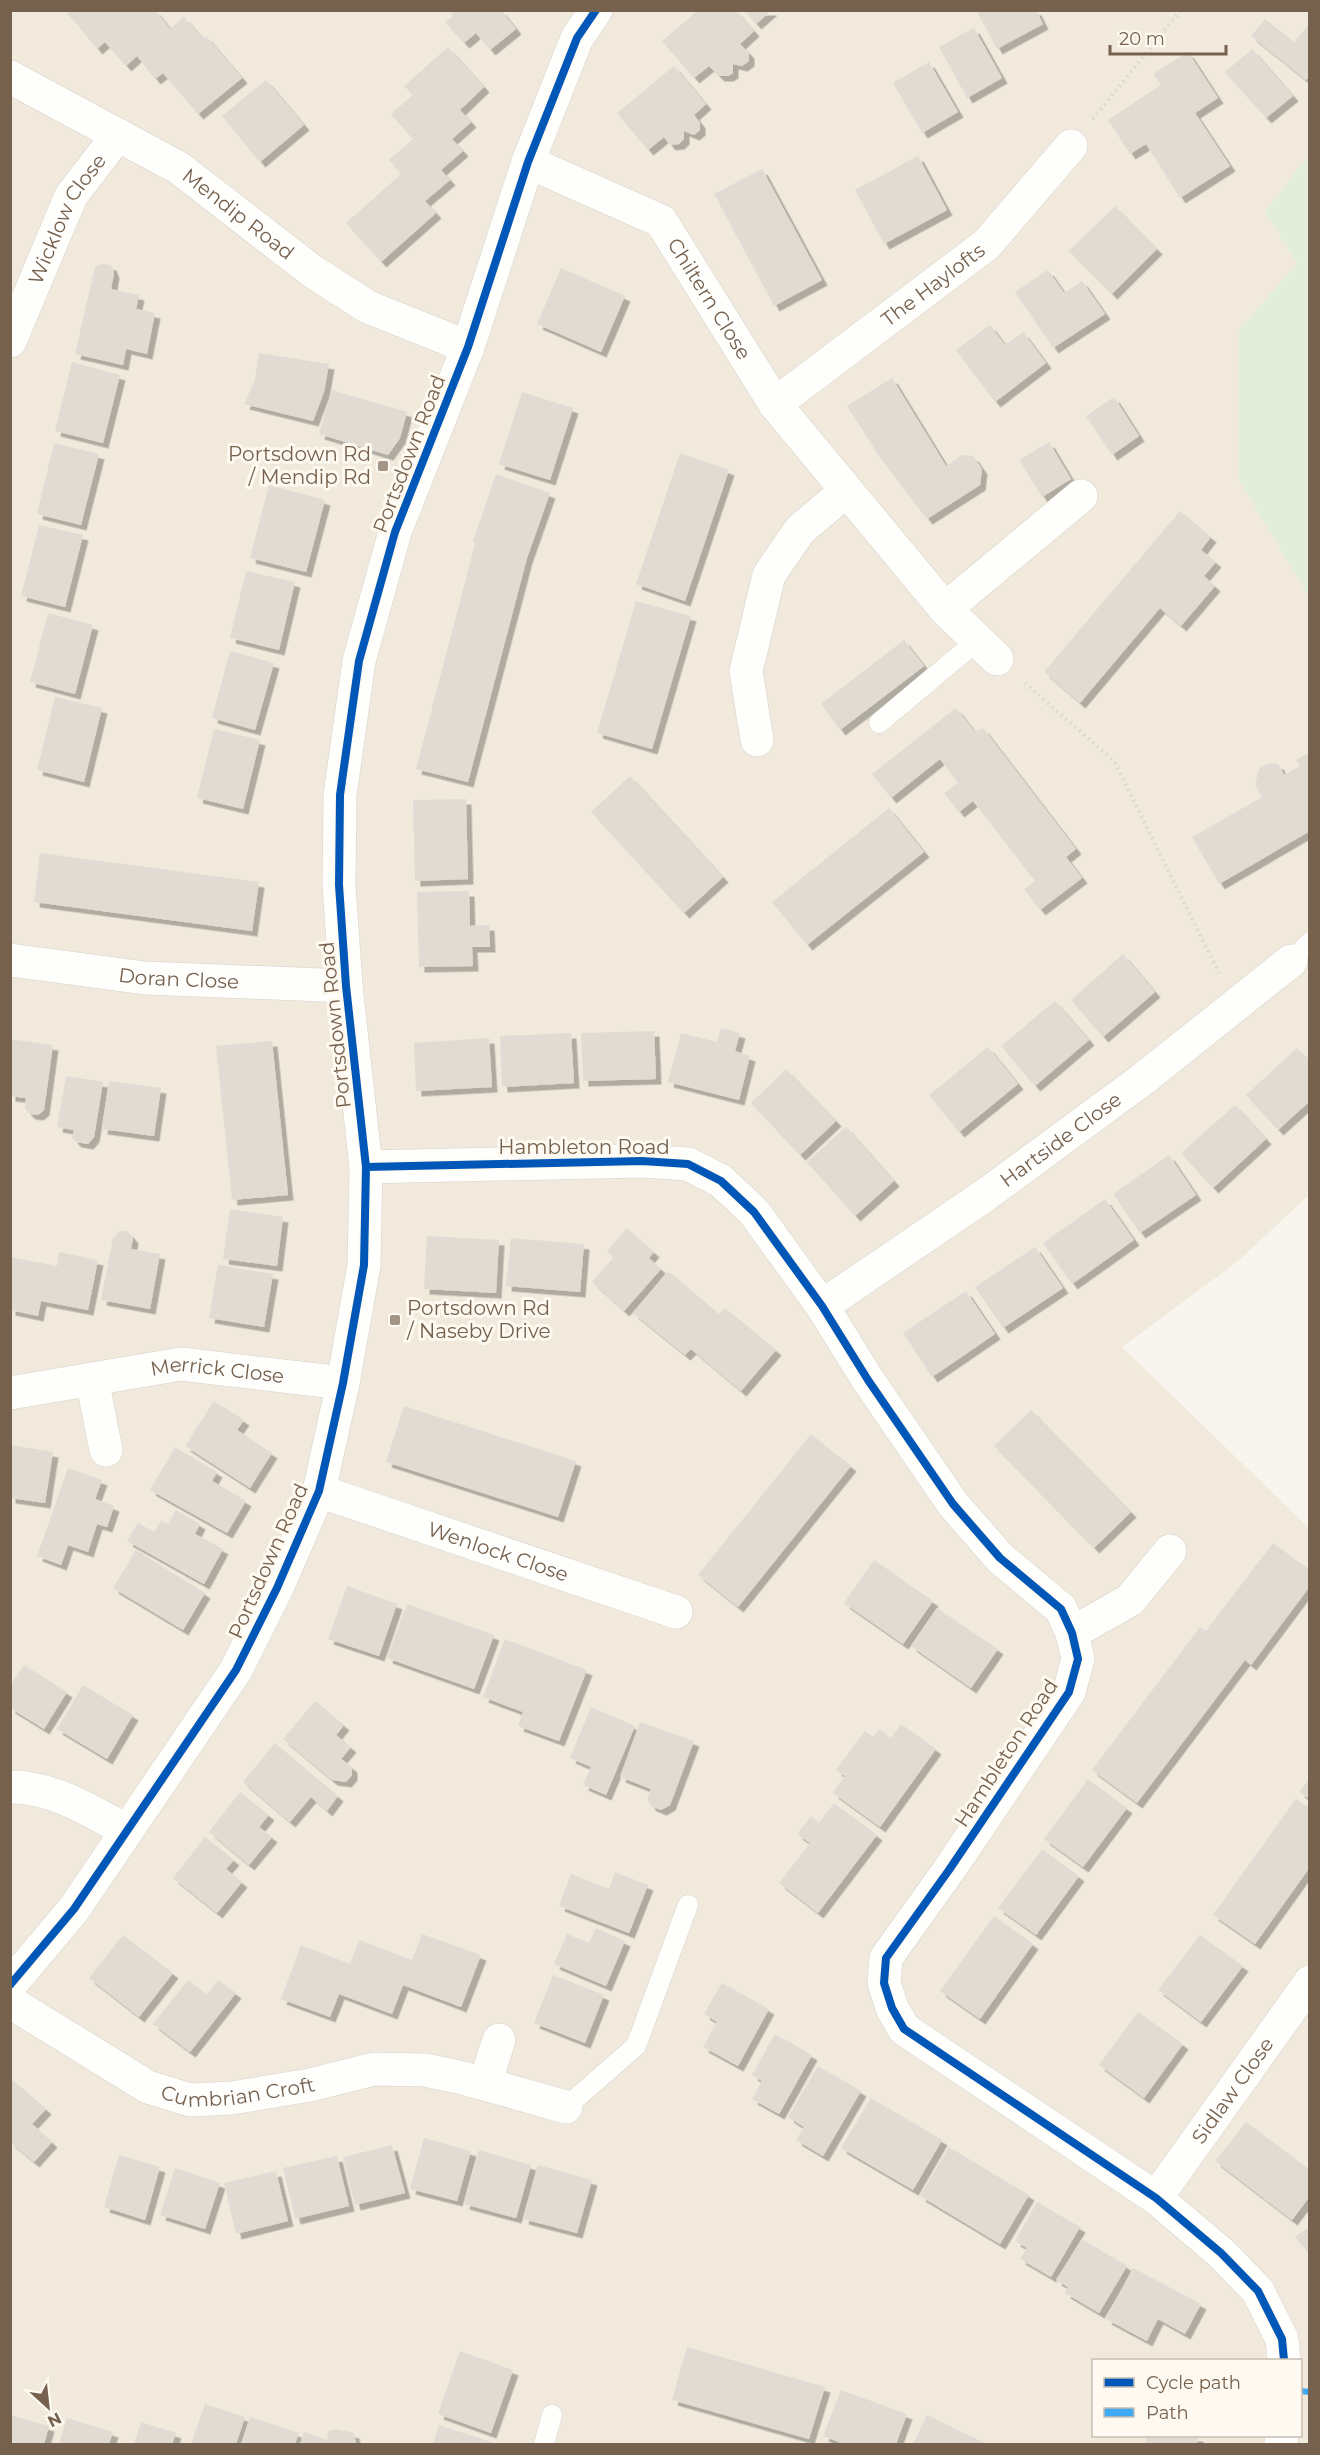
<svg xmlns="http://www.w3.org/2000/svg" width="1320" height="2455" font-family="Montserrat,sans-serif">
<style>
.residential{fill:#f0e9dc;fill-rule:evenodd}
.green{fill:#e3eeda}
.building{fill:#e2dbd3;filter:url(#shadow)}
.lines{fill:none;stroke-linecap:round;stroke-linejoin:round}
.service-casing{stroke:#d7d2cc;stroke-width:21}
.minor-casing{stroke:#d7d2cc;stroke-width:34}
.tertiary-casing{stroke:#d7d2cc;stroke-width:34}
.path{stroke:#dad5cf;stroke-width:4;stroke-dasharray:1.5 4.5;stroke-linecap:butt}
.service{stroke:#fefefc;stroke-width:20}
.minor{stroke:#fefefc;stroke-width:33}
.tertiary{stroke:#fefefc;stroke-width:33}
.quiet{stroke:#3fa9f5;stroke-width:6;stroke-dasharray:12 6;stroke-linecap:butt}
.cycleway-casing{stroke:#fefaf1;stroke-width:11}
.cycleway{stroke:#0057b8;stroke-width:8}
.poi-dot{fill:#a49586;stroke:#fefaf1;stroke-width:2}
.labels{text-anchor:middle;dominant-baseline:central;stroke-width:6;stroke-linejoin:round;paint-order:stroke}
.street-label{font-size:20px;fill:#76614e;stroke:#fefaf1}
.poi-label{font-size:20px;fill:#76614e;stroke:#fefaf1;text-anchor:end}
</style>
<defs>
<filter id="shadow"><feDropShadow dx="5.5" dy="5.5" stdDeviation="0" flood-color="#0004"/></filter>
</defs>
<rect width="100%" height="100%" fill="#f8f5ee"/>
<path class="residential" d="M11,11H1309V155L1265,212L1297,263L1239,330V480L1309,597V1195L1237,1262L1122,1347L1309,1528V2444H11ZM1094,2360H1300V2436H1094Z"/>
<path class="green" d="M1309,155V597L1239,480V330L1297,263L1265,212Z"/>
<path class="building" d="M65,10H138L139,13L142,10H155L170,29L184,17L203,39L206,36L242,78L198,114L163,73L155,79L137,56L126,66L105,42L97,49Z
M449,10H501L516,29L490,50L476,33L464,43L445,22L453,16Z
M698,10H735L754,31L740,44L749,53V61L742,66L733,64V73L728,76H719L709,66L694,78L662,41Z
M744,10H772L756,24Z
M976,10H1036L1043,24L997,49Z
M1265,19L1294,42L1310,23V76L1306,80L1251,36Z
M974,28L1002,78L967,98L939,47Z
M448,47L484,87L460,110L471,122L452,139L463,151L441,170L450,180L425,201L436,213L381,262L346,223L401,174L389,160L413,139L391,114L413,95L404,86Z
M1252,49L1293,96L1266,118L1225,72Z
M1188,52L1218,98L1195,113L1230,166L1180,198L1146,144L1130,154L1108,120L1161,85L1153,74Z
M929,62L958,112L922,133L893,83Z
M674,66L706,104L694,115L700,123V130L694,135L684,131V139L679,144L670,145L664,137L648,150L617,113Z
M266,80L304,125L260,162L222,116Z
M918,156L947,210L884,244L855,190Z
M762,169L822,280L774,306L714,194Z
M1115,206L1157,249L1112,294L1069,251Z
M102,264L111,265L114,273L111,289L139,295L136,309L155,313L147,354L126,349L123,365L75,354L95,267Z
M561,268L625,296L601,352L537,324Z
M1048,270L1064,293L1082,281L1105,314L1053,348L1015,292Z
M990,325L1005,345L1023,332L1046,363L995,402L956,350Z
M259,353L329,364L324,392L313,421L244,404L255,380Z
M72,362L120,375L103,443L55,431Z
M892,378L946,466L962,455L973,456L982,469L980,485L927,519L881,459L847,406Z
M332,390L407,412L400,438L388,455L319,434Z
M522,392L573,408L550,480L499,464Z
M1114,397L1139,436L1112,455L1086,416Z
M1049,442L1071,479L1042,497L1019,460Z
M54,443L99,454L81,525L37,514Z
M680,453L729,470L685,601L636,584Z
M496,474L550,493L527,558L468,782L416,769L475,544L473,541Z
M269,485L325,500L306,572L250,558Z
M1180,511L1211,537L1201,550L1216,562L1204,576L1215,586L1181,626L1160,608L1080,703L1044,672Z
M39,525L83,535L65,607L21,596Z
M246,571L295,582L279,650L230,638Z
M636,601L691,616L652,749L597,733Z
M48,613L93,625L75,694L30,682Z
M904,640L924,666L840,730L821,704Z
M230,651L274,663L255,730L212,718Z
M55,697L102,708L84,782L37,770Z
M956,708L975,732L983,728L1076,849L1066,857L1082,878L1040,910L1024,889L1035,881L973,801L959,812L944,793L958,783L940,759L891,798L872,774Z
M214,729L260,740L243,809L197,798Z
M1310,752V831L1219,884L1192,837L1262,797L1255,784L1259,769L1269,763L1278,764L1284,775L1300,766L1296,760Z
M630,776L723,877L684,913L591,812Z
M466,799L468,879L415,881L413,800Z
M889,808L924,852L807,945L772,902Z
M40,853L259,882L252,931L34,902Z
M469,891L470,926L489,925L490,947H472L473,966L419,967L417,892Z
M1123,954L1155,992L1103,1037L1071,1000Z
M1055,1001L1089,1040L1035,1086L1001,1046Z
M721,1028L740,1033L735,1051L750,1056L739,1100L668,1082L681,1033L717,1042Z
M654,1031L656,1079L583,1081L581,1033Z
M571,1033L574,1083L502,1087L500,1036Z
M489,1038L492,1087L416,1091L414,1043Z
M10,1039L53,1045L44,1110L38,1115L30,1114L25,1109L26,1098L10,1096Z
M272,1041L288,1195L232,1200L216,1046Z
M988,1047L1018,1084L959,1132L929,1095Z
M1297,1048L1310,1062V1101L1278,1130L1246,1095Z
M786,1069L836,1121L800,1155L751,1103Z
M66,1076L103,1082L94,1137L88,1144L76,1142L72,1138L74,1130L57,1127Z
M109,1081L161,1088L154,1136L102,1129Z
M1235,1105L1266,1139L1213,1188L1181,1153Z
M846,1127L894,1181L855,1216L807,1162Z
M1169,1155L1196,1195L1140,1233L1113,1194Z
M1105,1199L1134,1240L1072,1284L1043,1243Z
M230,1209L283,1217L277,1266L223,1259Z
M627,1228L654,1252L649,1258L661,1269L624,1311L592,1282L614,1257L607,1251Z
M120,1231H127L133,1238L131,1249L160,1254L150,1309L101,1300L113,1238Z
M427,1236L499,1240L496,1293L424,1289Z
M511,1238L584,1244L580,1292L506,1286Z
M1035,1247L1063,1288L1003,1328L975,1287Z
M59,1252L98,1260L88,1310L41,1301L38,1316L10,1310V1257L57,1266Z
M218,1265L273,1274L264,1327L209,1318Z
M668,1271L719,1314L725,1308L776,1350L741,1391L691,1349L685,1355L633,1313Z
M966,1291L995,1334L932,1377L903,1333Z
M214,1401L244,1420L237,1430L272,1453L250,1488L185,1446Z
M404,1406L576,1461L558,1517L386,1462Z
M1031,1410L1131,1512L1094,1548L994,1446Z
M811,1434L851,1466L738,1607L698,1575Z
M10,1445L53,1452L45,1503L10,1498Z
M175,1447L217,1472L212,1481L246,1501L227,1533L150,1490Z
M68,1468L102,1480L95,1499L114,1506L107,1527L97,1524L88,1552L68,1545L61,1565L37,1556Z
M176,1510L200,1524L195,1534L223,1549L204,1584L127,1541L138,1523L154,1532L161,1520L168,1524Z
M1273,1543L1310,1570V1586L1251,1665L1245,1660L1137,1803L1092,1770L1200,1627L1206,1631Z
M136,1550L205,1593L183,1630L113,1588Z
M874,1560L933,1601L903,1644L844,1603Z
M347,1586L397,1604L379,1656L328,1639Z
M407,1604L494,1635L474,1689L387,1658Z
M937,1608L998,1649L971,1688L911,1646Z
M505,1639L587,1670L559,1741L518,1726L523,1712L483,1697Z
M24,1665L67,1692L44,1729L10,1708V1686Z
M83,1685L133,1715L107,1759L57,1729Z
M315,1701L344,1725L336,1735L351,1747L341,1759L352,1767V1775L346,1782L332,1780L283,1739Z
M591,1707L635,1726L606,1795L583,1785L591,1767L570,1758Z
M640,1722L694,1741L670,1805L661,1810L651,1806L647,1799L651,1789L620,1777Z
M901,1724L936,1749L880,1827L833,1793L845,1776L836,1770L865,1731L873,1737L879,1729L891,1738Z
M275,1743L338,1796L327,1811L311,1797L290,1822L243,1782Z
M1310,1778V1799L1299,1792Z
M1088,1779L1127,1808L1083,1867L1044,1839Z
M240,1792L269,1815L259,1827L272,1837L249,1865L209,1832Z
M1296,1799L1310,1808V1867L1255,1944L1213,1915Z
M834,1803L877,1835L818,1913L779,1883L810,1843L797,1834L811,1816L819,1823Z
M205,1837L234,1860L226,1869L242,1882L217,1913L173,1878Z
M1042,1849L1079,1876L1036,1935L998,1908Z
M615,1872L648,1885L629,1933L559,1906L571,1874L609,1889Z
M994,1916L1033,1944L980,2019L940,1991Z
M596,1928L625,1941L606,1986L554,1964L567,1934L589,1943Z
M422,1934L481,1955L461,2007L403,1985L392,2014L339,1994L330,2017L281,1999L301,1945L350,1964L359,1940L412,1960Z
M123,1935L173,1973L139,2017L89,1978Z
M1200,1935L1243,1966L1201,2022L1158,1990Z
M553,1975L604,1995L585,2043L534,2023Z
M188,1980L207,1995L218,1980L236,1993L190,2052L153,2024Z
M722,1983L769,2009L738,2066L703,2047L717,2022L704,2014Z
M1138,2012L1183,2044L1144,2098L1099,2065Z
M775,2034L812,2055L779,2114L752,2099L762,2081L752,2075Z
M818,2066L861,2091L823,2156L796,2140L804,2127L788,2117Z
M13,2080L46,2109L32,2124L52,2142L34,2162L10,2142V2082Z
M871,2098L942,2140L913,2190L841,2148Z
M1246,2122L1310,2170V2196L1292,2220L1215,2161Z
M424,2138L471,2151L457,2201L410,2189Z
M392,2145L405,2193L355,2205L343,2157Z
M949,2147L1029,2195L1000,2244L920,2196Z
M479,2150L531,2165L516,2218L464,2204Z
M119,2155L160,2167L145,2220L104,2207Z
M337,2156L349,2206L295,2219L283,2168Z
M538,2165L592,2180L577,2233L523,2219Z
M175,2168L220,2183L205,2229L160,2215Z
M276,2171L288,2221L236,2234L224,2183Z
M1037,2202L1080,2227L1051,2277L1020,2259L1027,2248L1015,2241Z
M1310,2226V2255L1295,2237Z
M1082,2239L1127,2266L1099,2313L1065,2293L1068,2287L1056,2280Z
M1133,2268L1201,2304L1185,2334L1158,2319L1147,2341L1106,2319Z
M687,2347L825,2387L809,2439L672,2400Z
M460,2351L513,2370L491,2433L438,2414Z
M841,2390L907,2414L896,2444H844L823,2436Z
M205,2404L245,2417L236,2444H191Z
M10,2415L49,2426L44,2444H10Z
M927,2415L987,2444H913Z
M250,2417L299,2433L295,2444H241Z
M67,2418L113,2432L109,2444H59Z
M141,2422L176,2433L172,2444H134Z
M439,2425L491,2442L490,2444H433Z
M336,2429L354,2433L356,2444H300L304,2432L327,2440L329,2431Z
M1147,2436H1198L1197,2444H1146Z"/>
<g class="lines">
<g class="service-casing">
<path id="service" d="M879,723L978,640
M1291,961L1310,942
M566,2107L636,2046L688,1905
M544,2444L552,2415"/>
</g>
<g class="minor-casing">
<g id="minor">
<path id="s1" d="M10,77L179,168L312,271L368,307L468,347"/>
<path id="s2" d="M528,162L661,221L775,404L945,609L997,659"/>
<path id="s3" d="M10,341L71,196L118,135"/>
<path id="s4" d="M775,404L987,244L1071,146"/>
<path d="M945,609L1081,496"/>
<path d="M757,740L746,671L769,575L800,530L846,491"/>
<path id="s5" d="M10,960L145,978L346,986"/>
<path d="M366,1167L642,1161L688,1164L721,1181L754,1212L822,1306L868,1380L953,1504L1000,1558L1061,1609L1072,1633L1078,1659L1069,1692L949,1870L886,1958L884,1983L892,2008L904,2029L1156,2198L1221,2253L1258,2291L1282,2339L1284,2360"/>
<path id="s6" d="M822,1306L984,1196L1143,1079L1291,961"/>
<path d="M92,1379L106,1450"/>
<path id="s7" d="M10,1393L181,1364L343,1383"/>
<path id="s8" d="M319,1491L676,1612"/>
<path d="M1072,1633L1130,1600L1170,1551"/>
<path d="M10,1787C51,1786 93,1812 127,1831"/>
<path id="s9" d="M10,2002L148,2087L190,2100L232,2098L310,2085L374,2069L425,2070L463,2078L566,2107"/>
<path d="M485,2083L499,2040"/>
<path id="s10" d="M1156,2198L1310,1982"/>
<path d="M1281,2444L1282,2436"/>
</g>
</g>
<g class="tertiary-casing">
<path id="tertiary" d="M10,1985L74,1909L236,1670L277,1588L319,1491L343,1383L364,1265L366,1167L346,986L339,885L340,795L359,661L395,532L468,347L528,162L577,38L596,10"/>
</g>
<path class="path" d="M1093,119L1181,10
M1025,683L1114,761L1219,973"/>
<use href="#service" class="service"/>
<use href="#minor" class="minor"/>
<use href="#tertiary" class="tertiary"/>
<path class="quiet" d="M1300,2391L1310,2392"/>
<g class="cycleway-casing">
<path id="cycleway" d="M366,1167L642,1161L688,1164L721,1181L754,1212L822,1306L868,1380L953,1504L1000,1558L1061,1609L1072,1633L1078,1659L1069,1692L949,1870L886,1958L884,1983L892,2008L904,2029L1156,2198L1221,2253L1258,2291L1282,2339L1284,2360
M10,1985L74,1909L236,1670L277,1588L319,1491L343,1383L364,1265L366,1167L346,986L339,885L340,795L359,661L395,532L468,347L528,162L577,38L596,10"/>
</g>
<use href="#cycleway" class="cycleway"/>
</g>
<g class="poi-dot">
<rect x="377" y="460" width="12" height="12" rx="3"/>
<rect x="389" y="1314" width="12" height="12" rx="3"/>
</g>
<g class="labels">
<g class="street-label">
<text stroke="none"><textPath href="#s1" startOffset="267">Mendip Road</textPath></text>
<text stroke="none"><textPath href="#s3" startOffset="135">Wicklow Close</textPath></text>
<text stroke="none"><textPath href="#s4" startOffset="198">The Haylofts</textPath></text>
<text stroke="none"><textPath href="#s2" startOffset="237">Chiltern Close</textPath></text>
<text transform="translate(409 454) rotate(-69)">Portsdown Road</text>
<text stroke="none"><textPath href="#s5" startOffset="170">Doran Close</textPath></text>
<text transform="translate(335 1025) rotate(-96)">Portsdown Road</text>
<text stroke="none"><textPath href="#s6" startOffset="291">Hartside Close</textPath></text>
<text x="584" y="1147">Hambleton Road</text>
<text stroke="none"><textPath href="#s7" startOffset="210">Merrick Close</textPath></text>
<text stroke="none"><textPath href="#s8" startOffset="189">Wenlock Close</textPath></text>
<text transform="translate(268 1561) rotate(-66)">Portsdown Road</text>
<text transform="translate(1006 1753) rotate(-57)">Hambleton Road</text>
<text stroke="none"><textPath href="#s9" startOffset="254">Cumbrian Croft</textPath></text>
<text stroke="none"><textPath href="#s10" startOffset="132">Sidlaw Close</textPath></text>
</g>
<g class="poi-label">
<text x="371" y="454">Portsdown Rd<tspan x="371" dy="23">/ Mendip Rd</tspan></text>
<text x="407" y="1308" text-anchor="start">Portsdown Rd<tspan x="407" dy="23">/ Naseby Drive</tspan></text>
</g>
</g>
<rect width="1320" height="2455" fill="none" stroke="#76614e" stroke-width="24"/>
<rect x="1092" y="2359" width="210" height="78" fill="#fefaf1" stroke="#c8bdb0" stroke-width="1.5"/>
<rect x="1104" y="2378" width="30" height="9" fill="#0057b8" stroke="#c8bdb0" stroke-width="1.5"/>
<text x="1146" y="2389" font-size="18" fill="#76614e">Cycle path</text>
<rect x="1104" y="2408" width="30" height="9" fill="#3fa9f5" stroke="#c8bdb0" stroke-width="1.5"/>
<text x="1146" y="2419" font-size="18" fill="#76614e">Path</text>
<g transform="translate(48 2407) rotate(153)" stroke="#fefaf1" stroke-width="4.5" paint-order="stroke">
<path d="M0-4.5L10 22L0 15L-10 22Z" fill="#76614e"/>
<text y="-9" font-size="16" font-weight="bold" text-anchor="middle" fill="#76614e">N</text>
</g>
<path d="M1110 45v9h116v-9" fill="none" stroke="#76614e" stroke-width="3"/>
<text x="1119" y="45" font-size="18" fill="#76614e" stroke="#fefaf1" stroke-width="4.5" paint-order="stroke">20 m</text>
</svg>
